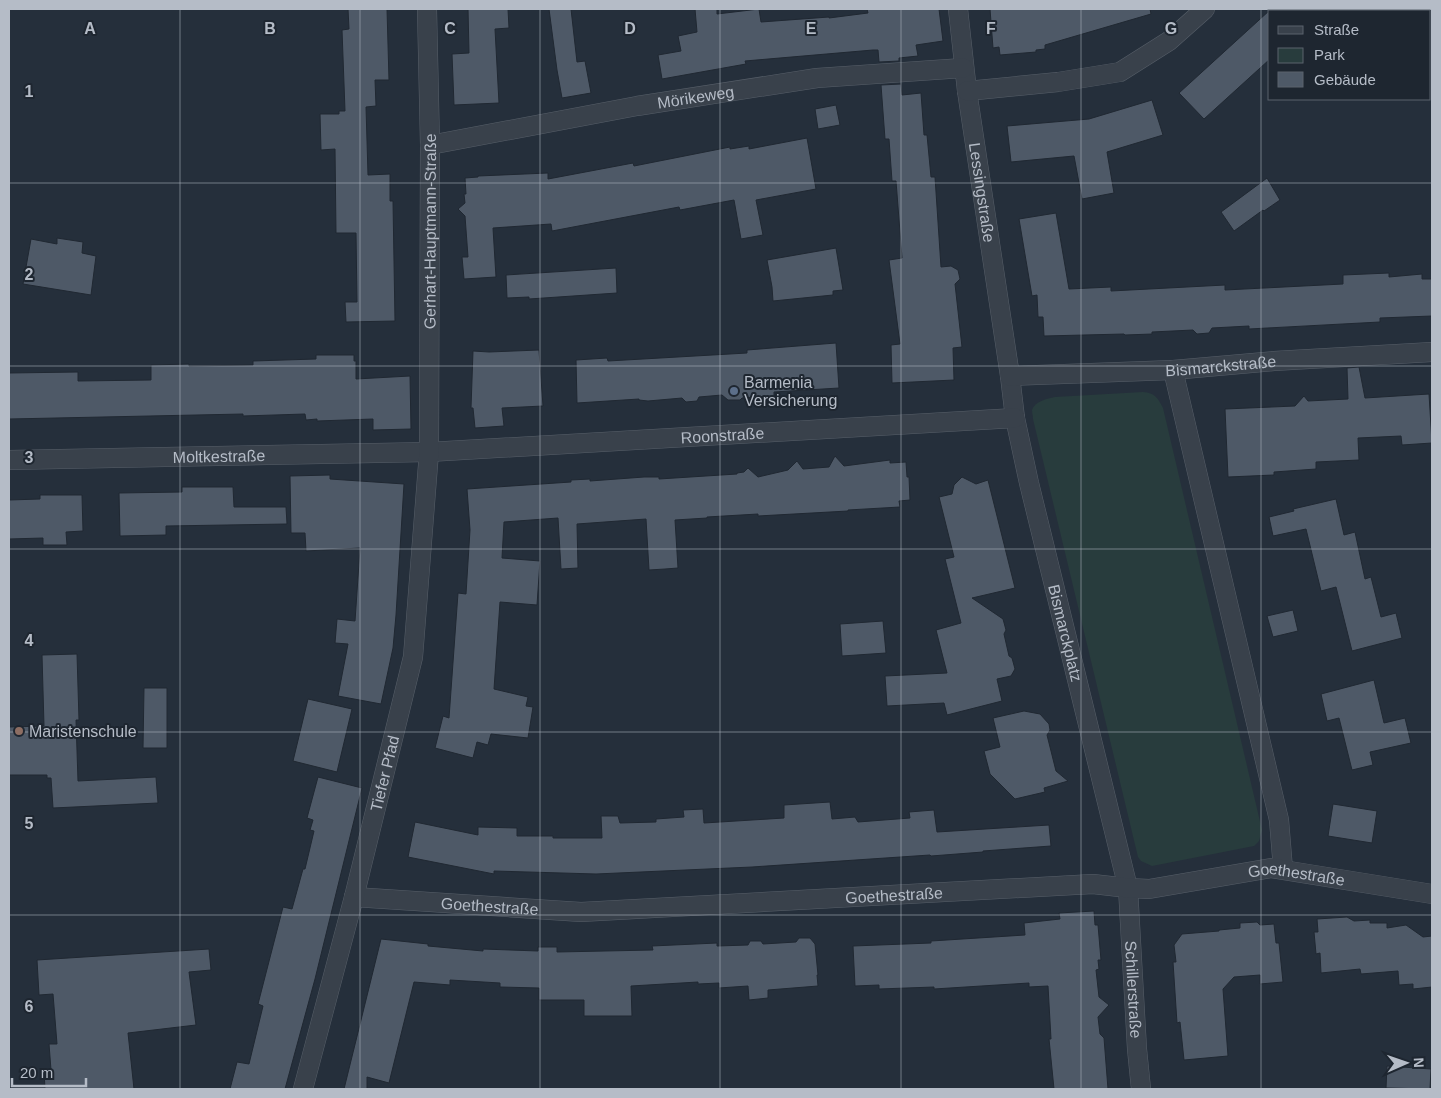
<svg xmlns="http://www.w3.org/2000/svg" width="1441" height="1098" font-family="Helvetica,sans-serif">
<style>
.green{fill:#283c3d}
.building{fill:#4e5967;stroke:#202832}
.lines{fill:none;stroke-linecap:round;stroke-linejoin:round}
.minor-casing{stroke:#575f69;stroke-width:20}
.minor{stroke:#39414b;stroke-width:19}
.grid{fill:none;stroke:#b5bcc7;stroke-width:1;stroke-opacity:0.55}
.service-dot{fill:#5c6f8a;stroke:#1e2630;stroke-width:2}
.education-dot{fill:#8d6e63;stroke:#1e2630;stroke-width:2}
.labels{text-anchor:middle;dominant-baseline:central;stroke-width:4;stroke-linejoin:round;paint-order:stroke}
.street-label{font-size:16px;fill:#b5bcc7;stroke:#1e2630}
.poi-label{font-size:16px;fill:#b5bcc7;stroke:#1e2630;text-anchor:start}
.grid-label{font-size:16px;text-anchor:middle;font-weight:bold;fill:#b5bcc7;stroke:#1e2630;stroke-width:4;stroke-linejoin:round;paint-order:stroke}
</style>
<rect width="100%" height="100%" fill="#252f3b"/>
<path class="green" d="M1143,392C1155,393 1158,398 1163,408L1262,830L1259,841L1254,846L1152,866L1141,861L1138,857L1033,419C1033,416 1032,413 1032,410C1035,401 1047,399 1055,397Z"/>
<path class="building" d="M348,9H387L389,80H375L376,106L366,107L368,175L390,174V201H393L395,321L346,322L345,302H357L356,233H336L335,149L321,150L320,114H339V111H345L342,30L349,29Z
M468,9H508L509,28L495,29L499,103L454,105L452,54L469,53Z
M549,9H571L577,62L585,61L591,93L562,98L557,70Z
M695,9H717V14L759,9L761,22L829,17V18L868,13L867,9H939L943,41L916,45L918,56L899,58V61L879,62L878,50H873L745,61L746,64L662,79L658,55L681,51L678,36L697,32Z
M990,9H1150L1151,14L1045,45V49L1036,50V52L1000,55L999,47L993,48Z
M1270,10V59L1204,119L1179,93Z
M901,84L902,95L921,93L924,135H927L931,177H935L941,267L951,266L958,270L960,279L955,284L962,347L953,348L954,380L892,383L891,345L900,344L889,260L902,258L896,181H892L889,139H885L881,85Z
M1152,100L1163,135L1107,152L1114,193L1082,199L1074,156L1011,162L1007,126L1089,119Z
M836,105L840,125L818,129L815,109Z
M807,138L816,189L756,200L763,235L741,239L734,200L680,210L679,207L552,231L551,224L493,228L496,277L464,279L462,257H468L465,216L458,209L465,203L464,194H466L465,178L478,177V176L548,173V179L633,163L634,166L730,147V149L749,146V149Z
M1267,178L1280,200L1264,211L1263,210L1234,231L1221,212Z
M1056,213L1069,289L1111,287V291L1225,285V290L1343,284V275L1389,273V277L1422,274V279H1432V316L1380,318V322L1249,329V326L1212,328L1209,333L1197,334L1193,330L1152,332V334L1125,335L1124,334L1044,336L1043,317H1038L1037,295L1032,296L1019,219Z
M57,238L83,242L82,253L96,256L91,295L23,284L31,239L57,244Z
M836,248L843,290L833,291V295L773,301L772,287L767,260Z
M616,268L617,293L529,299V297L507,298L506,275Z
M836,343L839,388L774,392V396L742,398L740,400H728L722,395L699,397L697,401L686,402L682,398L648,401L639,400V399L577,403L576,360L607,358L608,361L747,353V350Z
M539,350L543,406L502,408L504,426L475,428L473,408H471L473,351L489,352Z
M316,355H354V361H356V379L410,376L411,429L373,430V419L317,421V419L306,420L305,414L243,416V414L9,419V373L78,372V381L151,380V365L189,364V366L253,365V361L316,359Z
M1359,367L1365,398L1429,394L1432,443L1402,445L1401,436L1358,438L1359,460L1316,462V469L1274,472V475L1228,477L1225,409L1295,406L1304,396L1308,401L1348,399L1347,368Z
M835,456L844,466L890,460V463L906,462L907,477H909L910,500L899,501L900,507L848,510V511L758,516V514L707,517V518L675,520L678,568L665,569L649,570L646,519L577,524L578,568L561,569L558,518L504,522L502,558L540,561L537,605L500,602L494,689L528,697L526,706L533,707L528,738L491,734L488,745L477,742L473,758L435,748L443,716L449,718L458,593L466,594L470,530L467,489L571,482V480L590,479V481L644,477H659V479L737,474V473L744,472L748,468L758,477L788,470L797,461L803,469L829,467Z
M330,475V479L404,484L396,615L393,648L381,704L338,696L348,644L335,643L337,619L355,621L360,548L306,551L305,533H291L290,476Z
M962,477L976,484L988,480L1015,588L972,598L1003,619L1006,630L1004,634L1009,656L1012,658L1015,669L1011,676L997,679L1002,701L947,715L944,703L887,706L885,676L947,673L936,630L961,623L945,559L954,557L939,497L952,494L954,485Z
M182,487H233L234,507H286L287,524L166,526V535L120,536L119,493L182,492Z
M40,495H82L83,531L66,532L67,545H43V538L9,539V500L40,499Z
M1336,499L1344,535L1355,532L1365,579L1371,577L1381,617L1396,613L1402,638L1352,651L1336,587L1321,591L1306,529L1273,536L1269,517L1294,511L1293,509Z
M1293,610L1298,631L1273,637L1267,616Z
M883,621L886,653L842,656L840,624Z
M77,654L79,720H76L78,781L156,777L158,803L53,808L51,778H47V775H9V727L44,726L42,655Z
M1374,680L1384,723L1405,718L1411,743L1370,752L1373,765L1352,770L1339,718L1327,721L1321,694Z
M144,688H167V748H143Z
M308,699L352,709L337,772L293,761Z
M1024,711L1040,714L1049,724L1050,730L1047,735L1056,771L1068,781L1044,788L1045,792L1015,799L990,774L984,751L1000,747L993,718Z
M318,777L362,788L315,979L285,1089H230L237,1062L249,1064L263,1006L258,1004L283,907L292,909L303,869H305L314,831L310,830L313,820L307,818Z
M830,802L832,819L855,817L858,822L910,818L909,812L934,810L937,832L1049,825L1051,846L983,851V852L931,856L930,855L752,867L596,874L494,871V874L408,857L415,822L478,835V827L517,828V836H553V838H602L601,816H618L620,823L656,822V819L684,817L683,810L703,809L704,823L784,818V805Z
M1333,804L1377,811L1372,843L1328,836Z
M1094,911L1095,925H1098L1101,960H1098L1099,969L1096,970L1099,997L1109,1005L1098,1017L1100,1034L1104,1038L1108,1089H1054L1049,1039H1051L1048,986L1029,987V983L934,989V987L879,989V985L855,986L853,946L931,943V941L1025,935L1024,923L1060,919L1059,913Z
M1347,917L1354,921L1370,920V923H1387V928L1406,925L1423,937L1432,936V987L1413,989V984L1399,985L1398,971L1361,974L1360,969L1321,973L1320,953L1316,954L1314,932H1318L1317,919Z
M1257,922L1260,925L1274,924L1276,943H1279L1283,982L1260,984V975L1234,977L1223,989L1228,1056L1184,1060L1180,1022L1177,1023L1173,962H1176L1174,945L1182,934L1219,931V930L1240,928V923Z
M799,938H810L815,944L818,975H817L818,986L768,990V998L749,1000L748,986L719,988V983L698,984V982L631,986L632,1016H584V1000H539V988L500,987V983L450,980V985L414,982L389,1083L367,1077V1089H344L381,939L428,944V946L483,951V949L538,951V947H557V952L653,950L652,946L717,943V946L748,945L750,941H761L763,944L796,942Z
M209,949L211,970L189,972L196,1025L128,1033L134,1089H45L44,1071L51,1070L49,1044H57L53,994L39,995L37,960Z
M1387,1066L1431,1069L1430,1089L1386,1088Z"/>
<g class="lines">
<g class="minor-casing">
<g id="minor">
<path id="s1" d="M958,9L967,91L1010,376L1015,418L1029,483L1128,888L1137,1049L1141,1089"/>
<path d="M967,91L1058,82L1120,72L1169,41L1205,9"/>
<path id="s2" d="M430,145L637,106L817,78L963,68"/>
<path d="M1173,370L1279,820L1283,869"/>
<path id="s3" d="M1010,376L1173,370L1274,361L1432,352"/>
<path id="s4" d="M9,460L429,452L1015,418"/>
<path id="s5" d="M354,897L581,912L1093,884L1128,888L1149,889L1271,868L1432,894"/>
<path id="s6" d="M303,1089L354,897L413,657L429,452L430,145L427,9"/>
</g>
</g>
<use href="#minor" class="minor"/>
</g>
<path class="grid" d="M180,9V1089M360,9V1089M540,9V1089M720,9V1089M901,9V1089M1081,9V1089M1261,9V1089M9,183H1432M9,366H1432M9,549H1432M9,732H1432M9,915H1432"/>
<circle class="service-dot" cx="734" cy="391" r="5"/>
<circle class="education-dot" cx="19" cy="731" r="5"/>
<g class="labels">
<g class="street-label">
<text stroke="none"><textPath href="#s2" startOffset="270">Mörikeweg</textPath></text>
<text stroke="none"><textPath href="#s1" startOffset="185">Lessingstraße</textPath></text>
<text stroke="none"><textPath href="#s6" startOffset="872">Gerhart-Hauptmann-Straße</textPath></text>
<text stroke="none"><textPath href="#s3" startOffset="211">Bismarckstraße</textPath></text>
<text stroke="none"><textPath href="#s4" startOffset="714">Roonstraße</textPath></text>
<text stroke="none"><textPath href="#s4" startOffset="210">Moltkestraße</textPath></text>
<text stroke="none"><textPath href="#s1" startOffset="634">Bismarckplatz</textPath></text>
<text stroke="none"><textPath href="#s6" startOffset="326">Tiefer Pfad</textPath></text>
<text stroke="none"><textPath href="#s5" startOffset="946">Goethestraße</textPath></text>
<text stroke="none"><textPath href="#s5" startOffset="541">Goethestraße</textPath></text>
<text stroke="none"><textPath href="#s5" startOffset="136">Goethestraße</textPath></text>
<text stroke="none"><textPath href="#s1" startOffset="998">Schillerstraße</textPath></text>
</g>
<g class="poi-label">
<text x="744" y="382">Barmenia<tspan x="744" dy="18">Versicherung</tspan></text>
<text x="29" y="731">Maristenschule</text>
</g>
</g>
<g class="grid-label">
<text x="90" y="34">A</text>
<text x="270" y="34">B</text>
<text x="450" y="34">C</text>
<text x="630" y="34">D</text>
<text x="811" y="34">E</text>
<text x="991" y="34">F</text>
<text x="1171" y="34">G</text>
<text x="29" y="97">1</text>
<text x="29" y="280">2</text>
<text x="29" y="463">3</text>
<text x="29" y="646">4</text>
<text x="29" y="829">5</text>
<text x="29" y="1012">6</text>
</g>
<rect width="1441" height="1098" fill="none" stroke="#b5bcc7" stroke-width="20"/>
<rect x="1268" y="10" width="162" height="90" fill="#1e2630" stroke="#5a626c"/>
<rect x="1278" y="26" width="25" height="8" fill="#39414b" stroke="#5a626c"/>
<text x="1314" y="35" font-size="15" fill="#b5bcc7">Straße</text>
<rect x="1278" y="48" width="25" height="15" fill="#283c3d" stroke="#5a626c"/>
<text x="1314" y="60" font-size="15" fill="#b5bcc7">Park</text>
<rect x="1278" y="72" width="25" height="15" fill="#4e5967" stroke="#5a626c"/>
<text x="1314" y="85" font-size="15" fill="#b5bcc7">Gebäude</text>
<g transform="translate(1406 1063) rotate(88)" stroke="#1e2630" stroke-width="4" paint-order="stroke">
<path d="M0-4L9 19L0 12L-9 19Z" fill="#b5bcc7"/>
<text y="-8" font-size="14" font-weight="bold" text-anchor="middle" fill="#b5bcc7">N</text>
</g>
<path d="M12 1078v8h74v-8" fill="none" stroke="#b5bcc7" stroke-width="2.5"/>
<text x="20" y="1078" font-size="15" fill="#b5bcc7" stroke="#1e2630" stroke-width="4" paint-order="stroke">20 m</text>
</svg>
